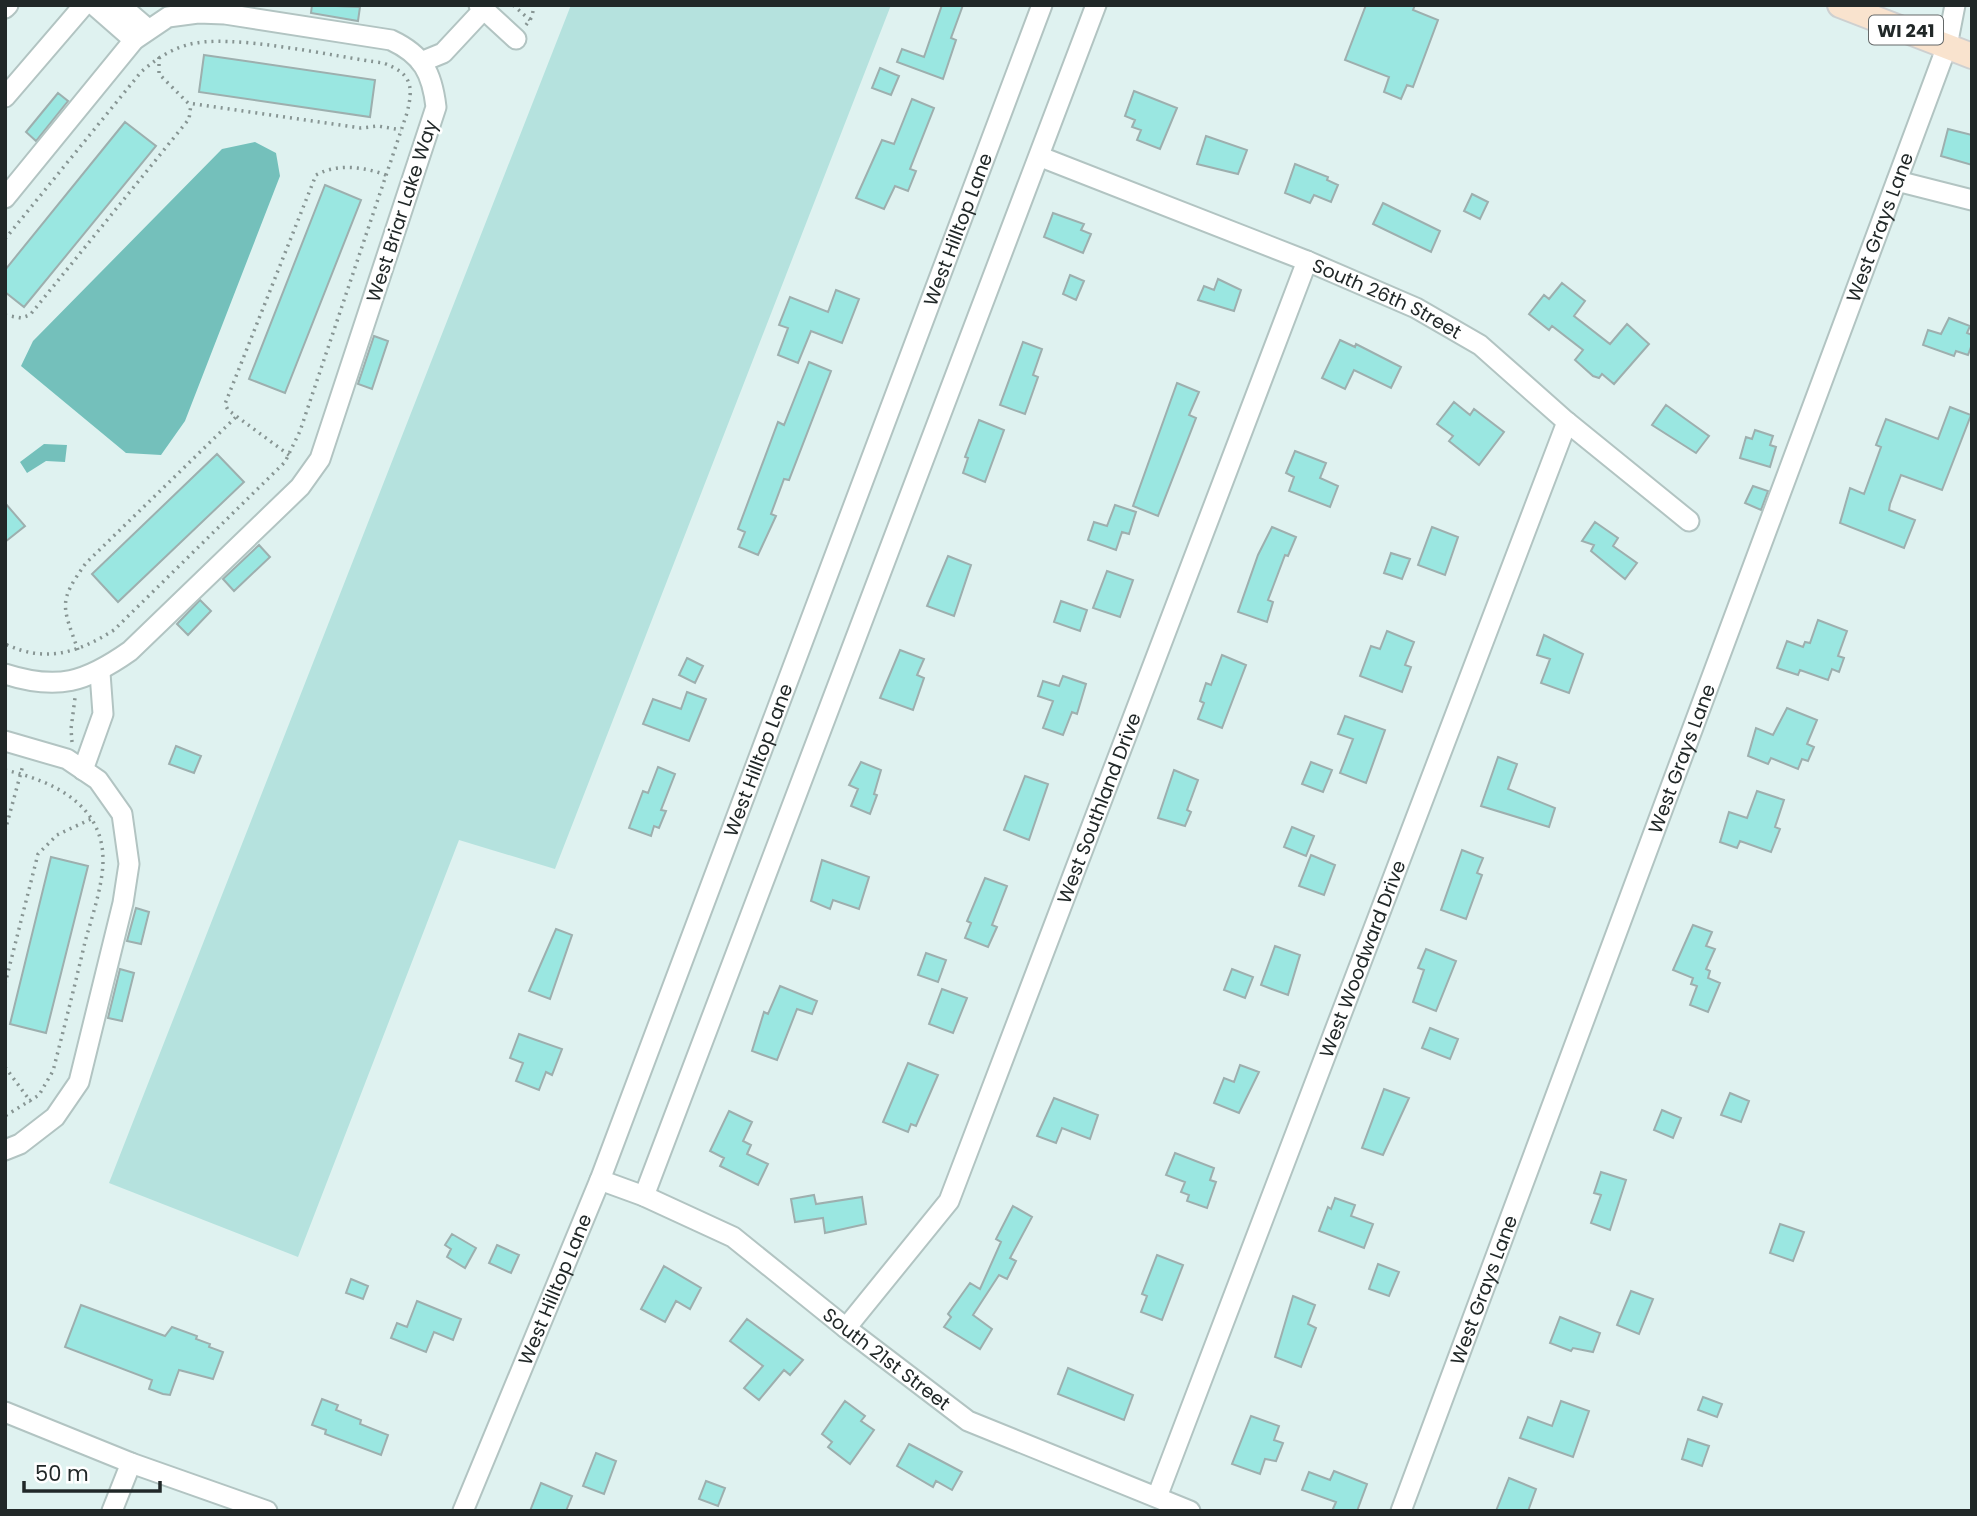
<svg xmlns="http://www.w3.org/2000/svg" width="1977" height="1516" font-family="Poppins,sans-serif">
<style>
.green{fill:#b5e2de}
.water{fill:#74c0bb}
.building{fill:#9ae7e1;stroke:#9dafae;stroke-width:2}
.lines{fill:none;stroke-linecap:round;stroke-linejoin:round}
.minor-casing{stroke:#b2c4c2;stroke-width:23}
.major-casing{stroke:#ced0d0;stroke-width:28}
.path{stroke:#879593;stroke-width:3.5;stroke-dasharray:2 5;stroke-linecap:butt}
.minor{stroke:#fff;stroke-width:19}
.major{stroke:#f9e3ce;stroke-width:24}
.labels{text-anchor:middle;dominant-baseline:central;stroke-width:5;stroke-linejoin:round;paint-order:stroke}
.shield{fill:#fff;stroke:#646868;stroke-width:2}
.shield-label{font-size:18px;font-weight:bold;fill:#212828}
.street-label{font-size:19px;fill:#212828;stroke:#fff}
</style>
<rect width="100%" height="100%" fill="#dff2f0"/>
<path class="green" d="M571,5H891L555,869L459,840L298,1257L109,1183Z"/>
<path class="water" d="M255,142L276,153L280,176L185,421L161,455L126,453L21,366L33,341L222,149Z
M44,444L67,445L65,462L46,461L27,473L20,462Z"/>
<path class="building" d="M312,5L360,7L358,21L311,13Z
M942,5H963L951,38L956,40L943,79L897,62L902,49L924,57Z
M1366,5H1415L1413,10L1438,20L1413,87L1407,85L1401,99L1384,92L1389,77L1345,60Z
M204,55L375,80L370,117L199,92Z
M880,68L899,76L891,95L872,88Z
M1134,91L1177,108L1160,149L1137,140L1141,130L1132,127L1135,120L1125,116Z
M58,93L68,101L36,141L26,132Z
M912,99L934,108L910,169L916,171L908,191L895,186L884,209L856,198L882,140L894,144Z
M125,122L156,146L24,307L5,292V270Z
M1948,129L1972,135V165L1941,156Z
M1206,136L1247,150L1238,174L1197,164Z
M1295,164L1328,177L1327,180L1338,185L1331,202L1314,195L1310,203L1285,193Z
M325,185L361,200L285,393L249,379Z
M1472,194L1488,202L1480,219L1464,211Z
M1383,203L1440,231L1431,252L1373,224Z
M1053,213L1084,224L1081,230L1091,234L1083,253L1044,237Z
M1070,275L1084,281L1076,300L1063,294Z
M1218,279L1241,290L1234,311L1198,300L1204,286L1214,290Z
M1562,283L1585,301L1574,316L1610,344L1627,324L1649,344L1614,384L1602,374L1599,378L1593,376L1575,360L1583,350L1552,326L1549,330L1529,314L1544,295L1549,299Z
M836,290L859,299L842,343L811,331L798,363L778,355L788,328L779,325L790,297L828,312Z
M1949,318L1970,326L1967,333L1972,335V344L1968,355L1956,351L1954,356L1923,345L1928,330L1941,334Z
M374,336L388,341L372,389L358,384Z
M1340,340L1355,347L1356,344L1401,367L1391,388L1354,370L1345,389L1322,378Z
M1023,342L1042,349L1033,375L1038,377L1025,414L1000,405Z
M809,362L831,371L789,480L784,479L771,514L776,516L758,555L739,547L745,532L738,529L778,422L784,425Z
M1177,383L1199,392L1189,415L1196,418L1158,516L1133,506Z
M1454,402L1470,415L1474,409L1504,432L1479,465L1449,441L1453,436L1437,424Z
M1666,405L1709,436L1696,453L1652,425Z
M1950,407L1971,415L1942,490L1901,475L1890,504L1889,510L1915,520L1904,548L1840,523L1850,488L1864,494L1881,447L1876,445L1886,419L1938,439Z
M979,420L1004,430L985,482L963,473L968,458L965,457Z
M1755,430L1773,436L1770,445L1776,447L1770,467L1740,458L1746,437L1752,439Z
M1295,451L1326,463L1320,478L1338,486L1330,507L1289,491L1294,477L1286,473Z
M217,454L244,482L118,602L92,574Z
M1753,486L1768,491L1761,510L1745,503Z
M5,503L25,526L5,542Z
M1115,505L1136,512L1129,534L1122,532L1116,550L1088,540L1094,522L1107,526Z
M1595,522L1618,538L1613,546L1637,563L1625,579L1591,551L1594,545L1582,541Z
M1272,527L1296,537L1288,556L1285,555L1268,600L1273,602L1267,622L1238,612L1258,555Z
M1432,527L1458,537L1445,575L1418,565Z
M259,545L270,557L234,591L223,579Z
M1391,553L1410,559L1402,579L1384,573Z
M948,556L971,565L954,616L927,606Z
M1107,571L1133,580L1120,617L1093,608Z
M200,600L211,611L188,635L177,624Z
M1061,601L1087,610L1080,631L1054,622Z
M1818,620L1847,631L1838,656L1844,658L1839,672L1832,669L1828,680L1800,670L1798,675L1777,668L1787,641L1803,647L1805,642L1810,643Z
M1387,631L1414,642L1405,665L1411,667L1402,692L1360,676L1371,646L1380,649Z
M1544,635L1583,654L1569,693L1541,683L1550,659L1537,655Z
M900,650L924,659L917,675L924,678L913,710L880,698Z
M1222,655L1246,665L1222,728L1198,719L1204,703L1200,701L1206,683L1211,685Z
M687,658L703,666L695,683L679,675Z
M1063,676L1086,684L1077,714L1072,712L1063,735L1043,728L1053,701L1038,696L1043,681L1059,686Z
M687,692L706,699L689,741L643,724L653,699L681,709Z
M1787,708L1817,720L1807,744L1814,747L1808,761L1802,759L1798,769L1771,758L1768,764L1748,756L1756,728L1773,735Z
M1345,716L1385,730L1366,783L1340,773L1353,739L1338,734Z
M176,746L201,756L194,773L169,764Z
M1498,757L1517,764L1508,789L1555,808L1549,827L1481,806Z
M861,762L881,770L874,794L877,795L870,814L851,806L858,789L849,785Z
M1311,762L1332,770L1323,792L1302,784Z
M658,767L675,774L661,810L666,811L659,828L654,826L651,836L629,828L643,791L648,793Z
M1174,770L1198,780L1187,810L1191,812L1185,826L1158,818Z
M1025,776L1048,784L1029,840L1004,830Z
M1757,791L1784,800L1775,827L1780,829L1771,852L1740,841L1737,848L1720,842L1729,812L1747,818Z
M1292,827L1314,836L1306,856L1284,847Z
M1462,850L1483,858L1477,873L1482,875L1466,919L1441,910Z
M1311,855L1335,865L1324,895L1299,886Z
M51,857L88,866L46,1033L10,1024Z
M822,860L869,877L859,909L833,900L830,909L811,901Z
M985,878L1007,886L992,925L997,927L988,947L965,938L971,923L967,921Z
M136,908L149,912L141,944L127,941Z
M1693,925L1712,932L1706,946L1715,949L1706,969L1710,971L1708,978L1720,983L1708,1012L1690,1005L1697,986L1691,984L1693,978L1673,970Z
M556,929L572,935L550,999L529,991Z
M1275,946L1300,955L1288,995L1261,985Z
M1426,949L1456,961L1436,1011L1413,1002L1424,970L1418,968Z
M926,953L946,960L938,982L918,975Z
M120,969L134,973L122,1021L108,1018Z
M1232,969L1253,977L1245,998L1224,990Z
M780,986L817,1001L812,1014L797,1009L777,1060L752,1051L764,1012L768,1014Z
M942,989L967,998L953,1033L929,1024Z
M1430,1028L1458,1039L1450,1059L1422,1048Z
M519,1034L562,1049L552,1075L546,1072L539,1090L516,1081L523,1063L510,1058Z
M908,1063L938,1075L916,1126L911,1124L908,1132L883,1122Z
M1240,1065L1259,1072L1239,1113L1214,1103L1224,1078L1234,1082Z
M1384,1089L1409,1098L1383,1155L1362,1148Z
M1730,1093L1749,1101L1741,1122L1721,1115Z
M1054,1098L1098,1115L1090,1139L1062,1128L1056,1143L1037,1136Z
M1662,1110L1681,1118L1673,1138L1654,1130Z
M729,1111L752,1122L743,1141L751,1145L747,1154L768,1164L758,1185L720,1166L724,1158L710,1151Z
M1175,1153L1214,1168L1210,1180L1216,1182L1207,1208L1187,1201L1189,1195L1181,1192L1185,1182L1166,1175Z
M1601,1172L1626,1180L1610,1230L1591,1223L1601,1195L1594,1193Z
M814,1195L816,1204L862,1197L866,1224L825,1233L823,1218L795,1222L791,1199Z
M1335,1198L1355,1205L1351,1216L1373,1224L1364,1248L1319,1231L1328,1207L1331,1209Z
M1013,1206L1032,1217L1010,1258L1016,1261L1007,1279L999,1275L973,1315L992,1329L980,1349L944,1327L951,1317L948,1314L970,1283L980,1289L1001,1242L996,1239Z
M1780,1224L1804,1232L1793,1261L1770,1253Z
M452,1234L476,1248L465,1268L447,1257L451,1249L445,1245Z
M497,1245L519,1255L511,1273L489,1263Z
M1157,1255L1183,1265L1162,1320L1141,1312L1147,1296L1142,1294Z
M1378,1264L1399,1272L1389,1296L1369,1289Z
M664,1266L701,1288L690,1309L676,1301L665,1322L641,1309Z
M351,1279L368,1286L363,1299L346,1293Z
M1631,1291L1653,1299L1639,1334L1617,1325Z
M1293,1296L1315,1305L1308,1324L1316,1328L1301,1367L1275,1357Z
M417,1301L461,1319L453,1340L434,1332L426,1352L391,1338L397,1323L407,1327Z
M81,1305L165,1336L172,1327L197,1336L196,1339L210,1344L209,1347L223,1352L213,1379L179,1370L170,1395L163,1394L149,1389L152,1380L65,1347Z
M1560,1317L1600,1333L1593,1352L1573,1348L1571,1351L1550,1343Z
M747,1319L803,1360L790,1375L784,1370L759,1400L744,1388L763,1366L730,1341Z
M1068,1368L1133,1395L1124,1420L1058,1394Z
M1703,1397L1722,1404L1717,1417L1698,1410Z
M322,1399L338,1405L336,1410L361,1420L360,1424L388,1435L381,1455L325,1434L326,1430L312,1425Z
M845,1401L865,1416L861,1421L874,1430L850,1464L828,1447L832,1442L822,1434Z
M1561,1401L1589,1411L1573,1457L1520,1438L1528,1417L1552,1426Z
M1251,1416L1279,1426L1274,1440L1283,1443L1276,1461L1265,1459L1260,1474L1232,1464Z
M1688,1439L1709,1446L1702,1466L1682,1459Z
M909,1444L962,1472L952,1490L936,1481L933,1487L897,1466Z
M596,1453L616,1461L604,1494L583,1486Z
M1334,1471L1367,1484L1357,1511H1332L1336,1502L1302,1490L1309,1472L1330,1480Z
M1509,1478L1536,1489L1528,1511H1496Z
M706,1481L725,1488L718,1506L699,1499Z
M541,1483L572,1496L566,1511H530Z"/>
<g class="lines">
<g class="minor-casing">
<g id="minor">
<path d="M94,5L134,40"/>
<path d="M120,5L148,29"/>
<path d="M479,5L516,39"/>
<path d="M5,8L8,5"/>
<path d="M421,62L443,53L484,9"/>
<path d="M5,97L84,5"/>
<path id="s1" d="M1041,157L1307,261L1416,308L1480,345L1567,422L1689,521"/>
<path d="M1897,181L1972,200"/>
<path d="M5,198L134,40L168,17L198,13L225,14L391,40C423,55 432,73 436,107L320,459L300,487L130,651C86,682 58,691 5,674"/>
<path d="M5,741L67,759L98,780L122,814L129,864L123,903L79,1082L55,1117L20,1144L5,1150"/>
<path d="M83,770L103,714L100,673"/>
<path id="s2" d="M600,1180L644,1196L733,1237L846,1328L968,1421L1190,1511"/>
<path d="M644,1196L1096,5"/>
<path id="s3" d="M846,1328L949,1201L1307,261"/>
<path d="M5,1412L131,1463L267,1511"/>
<path id="s4" d="M1157,1497L1567,422"/>
<path d="M112,1511L131,1463"/>
<path id="s5" d="M463,1511L600,1180L1042,5"/>
<path id="s6" d="M1401,1511L1947,46L1955,5"/>
</g>
</g>
<g class="major-casing">
<path id="major" d="M1840,5L1972,56"/>
</g>
<path class="path" d="M513,5L530,20
M526,25L532,17L534,5
M159,57V74L188,103L361,128L378,126L401,130
M5,239L141,72C155,60 169,50 187,45C228,32 336,57 383,63C411,73 414,85 407,113L300,431L285,462L114,630C78,653 45,663 5,644
M5,315L21,318L30,315L189,119L191,104
M289,455L228,410L225,404L316,175C338,163 364,167 386,175
M78,650C62,605 58,602 86,563L237,416
M72,742L71,729L75,698
M5,770C58,782 111,809 102,874C99,897 91,920 85,942C75,985 64,1028 53,1071L39,1095L5,1116
M5,831L23,765
M5,984L38,854L57,835L91,819
M5,1067L31,1102"/>
<use href="#minor" class="minor"/>
<use href="#major" class="major"/>
</g>
<g class="labels">
<rect class="shield" x="1869" y="15.5" width="74" height="29" rx="5"/>
<g class="shield-label">
<text x="1906" y="30">WI 241</text>
</g>
<g class="street-label">
<text transform="translate(402 211) rotate(-72)">West Briar Lake Way</text>
<text stroke="none"><textPath href="#s6" startOffset="1370">West Grays Lane</textPath></text>
<text stroke="none"><textPath href="#s5" startOffset="1374">West Hilltop Lane</textPath></text>
<text stroke="none"><textPath href="#s1" startOffset="374">South 26th Street</textPath></text>
<text stroke="none"><textPath href="#s6" startOffset="803">West Grays Lane</textPath></text>
<text stroke="none"><textPath href="#s5" startOffset="807">West Hilltop Lane</textPath></text>
<text stroke="none"><textPath href="#s3" startOffset="584">West Southland Drive</textPath></text>
<text stroke="none"><textPath href="#s4" startOffset="576">West Woodward Drive</textPath></text>
<text stroke="none"><textPath href="#s5" startOffset="240">West Hilltop Lane</textPath></text>
<text stroke="none"><textPath href="#s6" startOffset="236">West Grays Lane</textPath></text>
<text stroke="none"><textPath href="#s2" startOffset="341">South 21st Street</textPath></text>
</g>
</g>
<rect width="1977" height="1516" fill="none" stroke="#212828" stroke-width="14"/>
<path d="M24 1481v10h136v-10" fill="none" stroke="#212828" stroke-width="3.5"/>
<text x="35" y="1481" font-size="21" fill="#212828" stroke="#ffffff" stroke-width="5" paint-order="stroke">50 m</text>
</svg>
